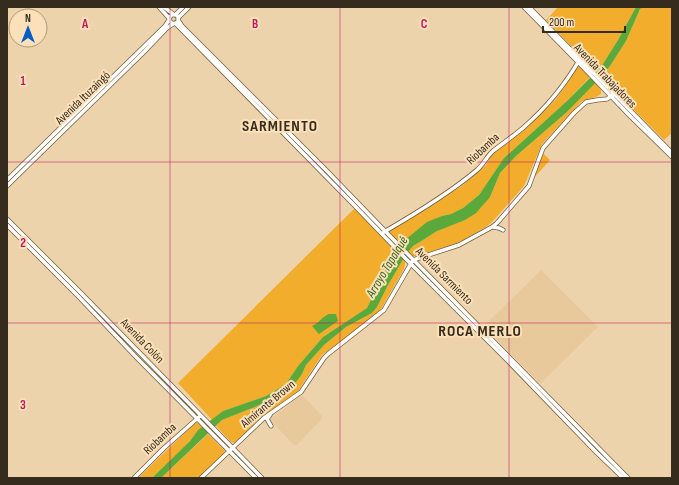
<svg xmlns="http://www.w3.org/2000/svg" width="679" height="485" font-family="'Sofia Sans Condensed',sans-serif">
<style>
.built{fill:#e7c99b}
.green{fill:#f1ad2b}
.water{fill:#5ba93a}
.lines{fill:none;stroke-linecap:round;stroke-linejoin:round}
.secondary-casing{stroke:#755e3a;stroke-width:5}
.secondary{stroke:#fff;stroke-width:3.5}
.grid{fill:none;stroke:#c2185b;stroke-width:1;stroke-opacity:0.55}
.labels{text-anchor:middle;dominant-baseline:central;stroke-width:4;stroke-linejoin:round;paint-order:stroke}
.street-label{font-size:12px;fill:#362c1d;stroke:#fbe0b9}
.water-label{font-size:13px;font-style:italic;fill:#32651d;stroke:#fbe0b9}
.district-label{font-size:16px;font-weight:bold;letter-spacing:1px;fill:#362c1d;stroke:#fbe0b9}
.grid-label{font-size:13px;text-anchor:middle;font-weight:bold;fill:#c2185b;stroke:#fbe0b9;stroke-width:4;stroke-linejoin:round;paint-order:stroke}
</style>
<rect width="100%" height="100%" fill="#edd3ac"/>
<path class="built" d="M541,270L598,327L540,384L484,326Z
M303,396L322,416L321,420L297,445H294L271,421L272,418L299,397Z"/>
<path class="green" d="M558,7H636L618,40L601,67L596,72L546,20Z
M644,7H672V133L664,140L601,77L610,66L626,41L640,9Z
M578,66H580L590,77L567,101L504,158L479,195L463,208L451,214L442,216L400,244L389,233V230L430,207L463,185L486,165L492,154L522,132L555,100L564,88Z
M595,82L601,90V94C595,99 587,98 581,102L542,144L524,186L492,222L486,227L458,243L416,256H412L408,252L413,246L423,240L437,231L490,197L500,173L516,156L567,112Z
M543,153L550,160L533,179Z
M356,207L399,253L386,268L367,308L323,337L298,366L286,384L266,396L223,411L212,420L178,383Z
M403,259L405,261V265L404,269L381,309L375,316L322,355L298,391L263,416L235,443L231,442L216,426L222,420L277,398L302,374L306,365L324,345L346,327L372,313L377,307L387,287Z
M195,423H198L202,427L198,430L190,441L152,478H138Z
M208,434L225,451L224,454L199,478H161Z"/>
<path class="water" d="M636,7H644L640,9L626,41L610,66L601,77L567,112L516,156L500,173L490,197L476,213L465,220L437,231L423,240L413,246L408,252L402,261L387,287L377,307L372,313L346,327L324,345L306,365L302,374L296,382L291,387L277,398L222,420L161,478H152L190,441L198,430L223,411L266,396L286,384L298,366L323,337L367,308L386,268L399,253L400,244L427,222L442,216L451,214L463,208L479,195L504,158L567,101L601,67L618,40Z
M329,314H336L338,321L319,334L312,326C319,323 322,317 329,314Z"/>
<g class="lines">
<g class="secondary-casing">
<path id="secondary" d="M159,7L169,18
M164,7L173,14
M524,7L578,62L631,117L672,157
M529,7L672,153
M169.5 19a4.5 4.5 0 1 1 9 0a4.5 4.5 0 1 1-9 0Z
M175,15L183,7
M178,18L189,7
M178,20L182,26L327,171L385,231L628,478
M175,23L354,205L407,260L507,360L596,452L623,478
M7,180L165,26L169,20
M7,186L144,52L167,28L173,24
M7,219L81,293L262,478
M7,225L78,296L137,358L256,478
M493,227L499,228L503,230
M384,232C415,214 450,193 477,170C484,164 487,156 493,151C503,143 514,136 524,127C547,107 565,85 580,59
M270,415L267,419L271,426
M134,478L164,448L199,417
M201,478L264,418L301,392L324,358L328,354L384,310L413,260L459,245L492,227L497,223L529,186L543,148L574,113L586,102L597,100L607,99L614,94"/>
</g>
<use href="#secondary" class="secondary"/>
</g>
<path class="grid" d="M170,7V478M340,7V478M509,7V478M7,162H672M7,323H672"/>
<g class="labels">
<g class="street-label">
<text transform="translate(605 76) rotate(46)">Avenida Trabajadores</text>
<text transform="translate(83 98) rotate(-44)">Avenida Ituzaingó</text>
<text transform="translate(483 149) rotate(-43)">Riobamba</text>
<text transform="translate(444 276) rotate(45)">Avenida Sarmiento</text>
<text transform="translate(142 341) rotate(46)">Avenida Colón</text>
<text transform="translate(268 404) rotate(-40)">Almirante Brown</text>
<text transform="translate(160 439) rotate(-43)">Riobamba</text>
</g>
<g class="water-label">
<text transform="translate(387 267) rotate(-59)">Arroyo Tapalqué</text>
</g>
<g class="district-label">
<text x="280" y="126">SARMIENTO</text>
<text x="480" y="331">ROCA MERLO</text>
</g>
</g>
<g class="grid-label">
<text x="85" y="28">A</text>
<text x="255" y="28">B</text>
<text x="424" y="28">C</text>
<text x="23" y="85">1</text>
<text x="23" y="247">2</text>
<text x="23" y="409">3</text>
</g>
<rect width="679" height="485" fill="none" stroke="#362c1d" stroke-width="16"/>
<g transform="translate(28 28)"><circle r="19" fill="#fbe0b9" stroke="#ac987b"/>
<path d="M0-3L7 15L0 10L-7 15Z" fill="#035cc5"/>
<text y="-6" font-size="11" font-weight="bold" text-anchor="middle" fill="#362c1d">N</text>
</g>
<path d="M543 26v6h82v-6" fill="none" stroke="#362c1d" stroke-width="2"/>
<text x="549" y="26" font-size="12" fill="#362c1d" stroke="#fbe0b9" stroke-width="3" paint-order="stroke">200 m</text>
</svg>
